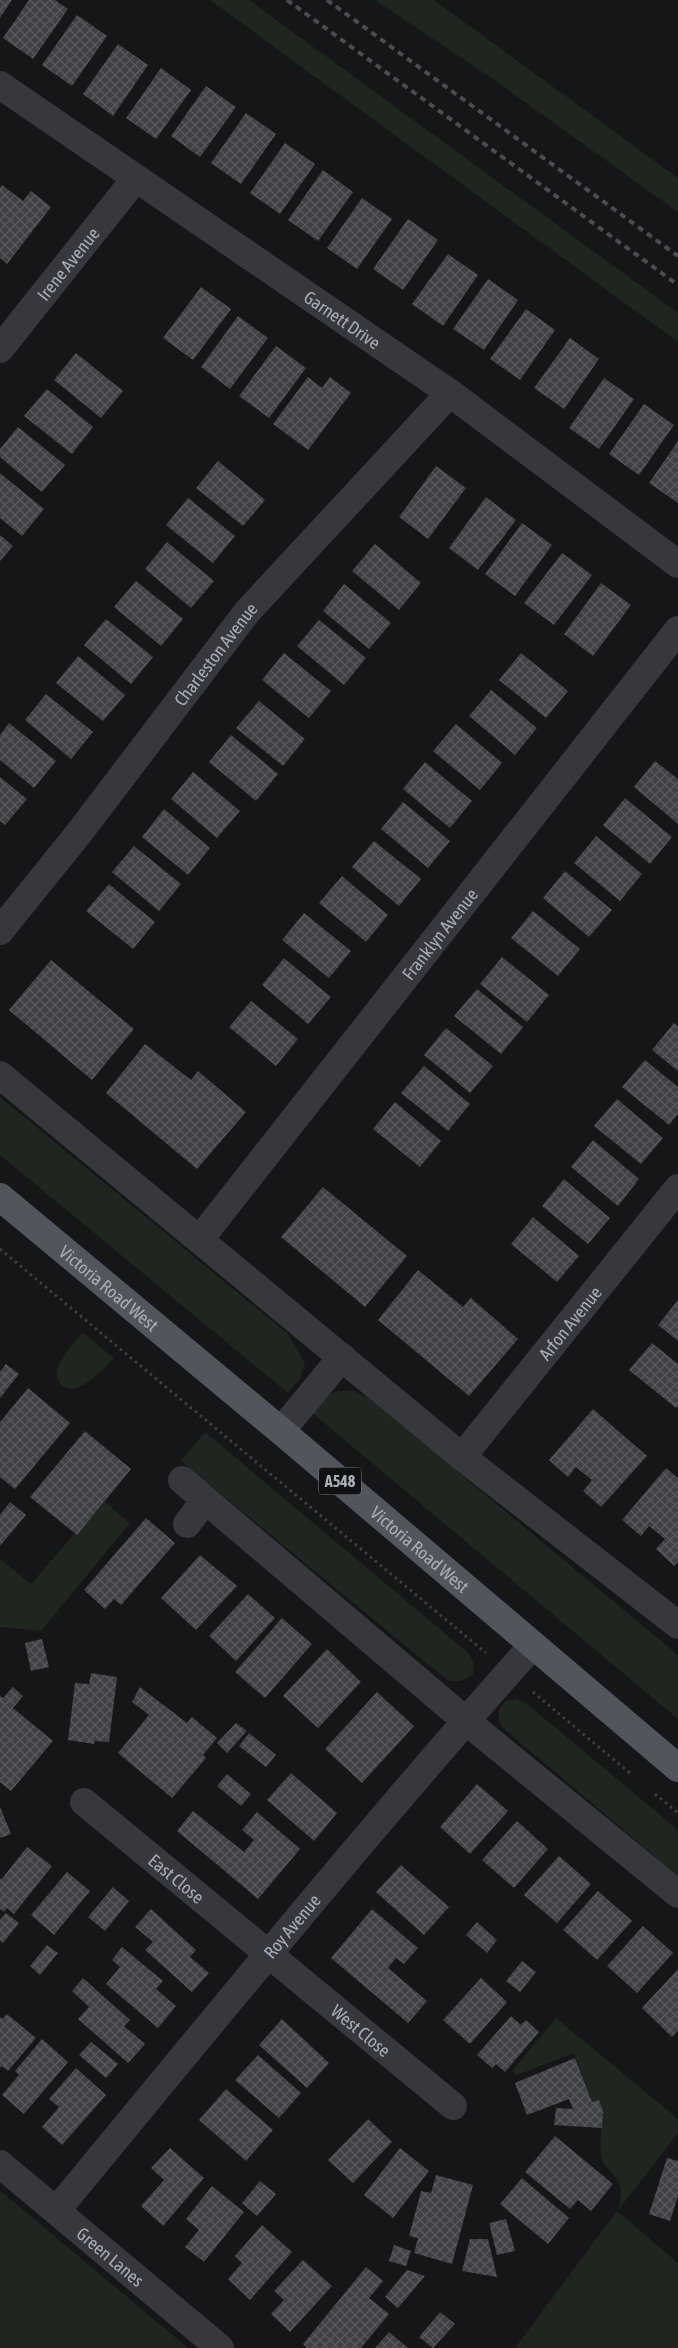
<svg xmlns="http://www.w3.org/2000/svg" width="678" height="2348" font-family="'Asap Condensed',sans-serif">
<style>
.green{fill:#1e261f}
.building{fill:url(#building-cross-hatch)}
.lines{fill:none;stroke-linecap:round;stroke-linejoin:round}
.path{stroke:#3d3f44;stroke-width:3;stroke-dasharray:2.5 4;stroke-linecap:butt}
.minor{stroke:#37383d;stroke-width:28}
.major{stroke:#53555c;stroke-width:28}
.rail{stroke:#4a4c52;stroke-width:4;stroke-dasharray:6 5;stroke-linecap:butt}
.labels{text-anchor:middle;dominant-baseline:central;stroke-width:4.5;stroke-linejoin:round;paint-order:stroke}
.shield{fill:#111113;stroke:#7b7e86;stroke-width:1}
.shield-label{font-size:16px;font-weight:bold;fill:#a8adb8}
.street-label{font-size:18px;fill:#a8adb8;stroke:#111113}
</style>
<defs>
<pattern id="building-cross-hatch" width="8" height="8" patternUnits="userSpaceOnUse" patternTransform="scale(1.25)"><rect width="8" height="8" fill="#404145"/><path d="M0 0l8 8M0 8l8-8" fill="none" stroke="#595a5e"/></pattern>
</defs>
<rect width="100%" height="100%" fill="#161618"/>
<path class="green" d="M210,0H249L678,313V342Z
M375,0H434L678,178V212L490,77Z
M0,1097L288,1334L305,1363L300,1378L288,1393L0,1155Z
M83,1333L114,1358C104,1368 94,1380 81,1386C75,1389 68,1390 63,1386C44,1372 74,1343 83,1333Z
M338,1391H354L370,1399L678,1655V1719L311,1412L325,1396Z
M205,1432L467,1652L474,1663L473,1674C463,1681 457,1684 446,1679L181,1461Z
M105,1502L130,1523L41,1631L0,1627V1559L31,1584L75,1533L77,1535Z
M516,1699L526,1703L678,1830V1876L503,1728L499,1721V1710L505,1701Z
M556,2018L678,2119V2133L619,2209C619,2203 622,2195 621,2189C620,2177 606,2171 602,2159C597,2140 606,2119 599,2100L592,2102L574,2053L517,2075L512,2071Z
M0,2191L15,2203L188,2348H0Z
M617,2211L678,2263V2348H515Z"/>
<path class="building" d="M0,0H12L0,18Z
M29,0H55L68,9L33,59L3,38Z
M77,15L107,36L72,86L42,65Z
M118,44L148,65L113,116L83,94Z
M161,68L191,90L156,139L126,118Z
M206,86L236,107L200,157L171,136Z
M246,113L276,134L241,184L211,163Z
M285,143L315,164L280,214L250,193Z
M323,170L353,192L318,241L288,220Z
M2,185L23,201L31,191L51,207L7,264L0,258V188Z
M362,198L392,219L357,269L327,248Z
M408,219L438,240L403,290L373,269Z
M448,254L478,275L443,326L412,304Z
M488,279L518,300L484,350L453,329Z
M201,287L231,309L193,360L163,338Z
M526,309L555,330L520,380L490,359Z
M238,316L268,338L230,389L201,367Z
M570,338L599,359L564,409L534,388Z
M276,346L306,368L269,418L239,396Z
M76,353L123,391L101,418L54,380Z
M308,377L322,388L330,377L351,393L308,450L273,424Z
M604,378L634,399L599,449L569,428Z
M47,389L93,427L72,454L24,416Z
M644,404L674,425L639,475L609,454Z
M18,427L65,465L42,492L0,457V449Z
M678,441V503L649,483Z
M218,461L265,500L243,526L196,488Z
M436,466L466,488L428,539L399,517Z
M0,473L44,509L22,536L0,518Z
M486,497L516,520L478,570L449,548Z
M188,498L235,536L213,563L166,525Z
M522,523L552,545L515,596L485,574Z
M0,535L13,546L0,561Z
M167,542L214,581L191,608L145,569Z
M375,544L421,583L399,610L352,571Z
M562,553L592,575L554,625L524,603Z
M136,581L183,619L161,646L114,607Z
M601,583L631,605L593,656L564,634Z
M344,584L391,623L369,649L323,611Z
M106,619L153,657L131,684L84,645Z
M319,620L366,658L344,685L297,646Z
M284,653L331,691L309,718L262,680Z
M521,653L568,691L546,718L499,680Z
M78,656L125,695L103,721L56,683Z
M491,690L537,728L515,755L469,716Z
M46,694L93,732L71,759L25,720Z
M259,701L305,739L283,766L236,728Z
M9,723L56,761L34,788L0,760V735Z
M456,724L502,763L480,790L433,751Z
M231,735L278,774L256,801L209,762Z
M655,761L678,779V824L634,787Z
M425,762L472,801L450,828L403,789Z
M193,772L240,811L217,838L171,799Z
M0,777L27,799L5,825L0,821Z
M625,798L672,837L650,864L603,825Z
M403,802L450,841L428,868L381,829Z
M164,809L210,848L188,875L142,837Z
M596,836L642,874L620,901L574,863Z
M374,841L421,879L399,906L352,867Z
M134,846L181,884L159,911L112,872Z
M565,871L612,910L589,937L543,898Z
M342,876L388,915L366,942L319,903Z
M109,884L155,922L133,949L86,911Z
M533,911L580,949L558,976L511,938Z
M304,913L351,951L329,978L282,940Z
M502,957L549,995L527,1022L480,984Z
M284,958L331,997L308,1024L262,985Z
M51,960L134,1029L92,1080L9,1010Z
M477,989L523,1027L501,1054L454,1016Z
M251,1001L298,1039L276,1066L229,1027Z
M674,1023L678,1027V1071L652,1050Z
M446,1028L493,1066L470,1093L424,1055Z
M145,1044L191,1080L198,1071L246,1112L197,1169L106,1093Z
M645,1060L678,1087V1114L669,1125L622,1087Z
M424,1066L470,1104L448,1131L401,1093Z
M617,1099L663,1138L641,1164L594,1126Z
M395,1102L441,1141L420,1167L373,1129Z
M593,1140L639,1179L618,1206L571,1167Z
M564,1179L610,1218L588,1244L542,1206Z
M323,1187L407,1256L365,1307L281,1237Z
M533,1217L579,1256L557,1282L511,1244Z
M418,1270L463,1307L471,1298L518,1339L469,1396L378,1320Z
M678,1300V1341L658,1325Z
M652,1343L678,1364V1406L676,1408L629,1370Z
M6,1364L19,1374L0,1398V1372Z
M28,1388L70,1423L15,1489L0,1477V1422Z
M593,1409L647,1456L601,1507L583,1491L592,1480L576,1467L568,1477L549,1460Z
M85,1431L131,1469L77,1535L30,1497Z
M666,1468L678,1478V1562L674,1566L656,1549L665,1539L649,1526L641,1536L622,1520Z
M10,1502L26,1515L0,1546V1515Z
M146,1518L175,1543L121,1605L114,1599L105,1609L84,1590Z
M200,1555L237,1586L196,1630L161,1598Z
M248,1594L275,1618L236,1661L209,1636Z
M282,1618L312,1644L265,1698L235,1672Z
M42,1639L49,1667L31,1671L25,1643Z
M327,1649L361,1682L318,1728L283,1696Z
M91,1673L117,1677L109,1742L95,1741L94,1744L68,1740L75,1683L89,1684Z
M13,1687L23,1696L13,1708L53,1741L11,1791L0,1782V1696L3,1698Z
M140,1687L187,1723L192,1717L217,1738L203,1755L206,1758L172,1798L118,1753L149,1715L132,1702Z
M377,1692L414,1726L362,1783L325,1749Z
M236,1723L247,1731L227,1753L217,1743Z
M249,1733L276,1755L266,1767L239,1746Z
M291,1773L337,1813L314,1841L267,1800Z
M227,1774L251,1794L241,1806L217,1786Z
M477,1784L508,1811L470,1854L440,1827Z
M0,1807L11,1834L0,1838Z
M193,1811L244,1852L254,1840L242,1830L257,1812L300,1849L258,1899L177,1831Z
M517,1821L548,1849L514,1888L482,1860Z
M27,1847L52,1866L14,1914L7,1908L4,1912L0,1909V1878L1,1880Z
M559,1856L591,1884L557,1923L524,1895Z
M401,1865L449,1907L424,1935L376,1892Z
M67,1872L90,1891L54,1935L31,1915Z
M113,1887L129,1901L105,1931L88,1917Z
M598,1891L632,1921L597,1960L563,1930Z
M151,1909L196,1950L190,1957L209,1973L192,1992L145,1950L153,1942L135,1927Z
M372,1909L418,1948L404,1964L396,1958L388,1968L427,2001L408,2023L331,1958Z
M6,1913L19,1923L3,1943L0,1940V1920Z
M477,1922L497,1940L487,1953L466,1935Z
M643,1926L673,1953L637,1993L607,1966Z
M47,1945L58,1953L40,1975L30,1966Z
M122,1947L163,1981L156,1989L176,2006L158,2028L106,1984L120,1967L112,1960Z
M522,1961L536,1972L520,1992L506,1981Z
M678,1969V2031L672,2037L642,2008Z
M83,1978L130,2020L124,2026L145,2044L128,2063L78,2019L89,2007L72,1991Z
M481,1978L507,2002L470,2044L443,2020Z
M7,2014L36,2038L8,2071L2,2066L0,2068V2017L2,2019Z
M511,2016L521,2025L526,2020L539,2032L505,2072L496,2064L492,2068L477,2055Z
M282,2019L329,2063L307,2088L259,2045Z
M42,2039L68,2062L24,2114L2,2095L19,2075L15,2071Z
M91,2042L118,2064L106,2078L79,2055Z
M258,2055L301,2093L279,2118L235,2080Z
M575,2058L592,2102L599,2100L603,2111L602,2128L554,2125L556,2108L573,2109L569,2099L527,2115L515,2083Z
M76,2068L106,2095L62,2145L42,2127L59,2107L49,2099Z
M226,2089L273,2130L246,2161L199,2120Z
M368,2119L392,2142L353,2183L328,2160Z
M555,2136L613,2184L591,2211L578,2200L570,2209L525,2172Z
M170,2148L204,2178L163,2226L141,2206L164,2180L151,2168Z
M400,2148L429,2171L393,2218L364,2195Z
M667,2158L678,2161V2196L670,2221L649,2214Z
M436,2175L473,2185L452,2264L414,2253L418,2238L409,2236L421,2191L431,2193Z
M522,2178L569,2218L548,2244L500,2204Z
M260,2181L276,2194L257,2216L242,2203Z
M212,2186L244,2212L204,2262L185,2247L199,2230L186,2219Z
M506,2219L515,2251L497,2255L489,2223Z
M262,2225L292,2252L250,2300L228,2279L242,2263L235,2256Z
M470,2239H488L497,2277L462,2271Z
M394,2245L411,2251L406,2266L389,2261Z
M303,2260L332,2286L290,2332L271,2314L284,2300L274,2291Z
M366,2267L383,2281L369,2298L389,2314L361,2348H307L303,2344Z
M407,2270L425,2276L398,2308L385,2297Z
M440,2312L455,2324L433,2348L419,2337Z
M389,2332L408,2348H375Z"/>
<g class="lines">
<path class="path" d="M0,1249L486,1653
M533,1692L631,1774
M655,1794L678,1813"/>
<g class="minor">
<path id="s1" d="M0,85L450,393L678,564"/>
<path id="s2" d="M0,349L136,178"/>
<path id="s3" d="M0,931L79,833L247,612L450,393"/>
<path d="M0,1075L462,1457L678,1625"/>
<path id="s4" d="M200,1239L678,630"/>
<path d="M281,1431L342,1357"/>
<path id="s5" d="M462,1457L678,1188"/>
<path d="M182,1480L466,1721L678,1894"/>
<path d="M187,1524L205,1500"/>
<path id="s6" d="M84,1802L453,2106"/>
<path id="s7" d="M0,2164L220,2348"/>
<path id="s8" d="M56,2211C213,2021 369,1829 533,1645"/>
</g>
<path class="major" id="s9" d="M0,1197L281,1431L678,1768"/>
<path class="rail" d="M287,0L678,285
M327,0L678,256"/>
</g>
<g class="labels">
<rect class="shield" x="319" y="1467.5" width="42" height="27" rx="4"/>
<g class="shield-label">
<text x="340" y="1481">A548</text>
</g>
<g class="street-label">
<text stroke="none"><textPath href="#s2" startOffset="109">Irene Avenue</textPath></text>
<text stroke="none"><textPath href="#s1" startOffset="415">Garnett Drive</textPath></text>
<text stroke="none"><textPath href="#s3" startOffset="351">Charleston Avenue</textPath></text>
<text stroke="none"><textPath href="#s4" startOffset="388">Franklyn Avenue</textPath></text>
<text stroke="none"><textPath href="#s9" startOffset="142">Victoria Road West</textPath></text>
<text stroke="none"><textPath href="#s5" startOffset="172">Arfon Avenue</textPath></text>
<text stroke="none"><textPath href="#s9" startOffset="548">Victoria Road West</textPath></text>
<text stroke="none"><textPath href="#s6" startOffset="120">East Close</textPath></text>
<text stroke="none"><textPath href="#s8" startOffset="370">Roy Avenue</textPath></text>
<text stroke="none"><textPath href="#s6" startOffset="359">West Close</textPath></text>
<text stroke="none"><textPath href="#s7" startOffset="144">Green Lanes</textPath></text>
</g>
</g>
</svg>
